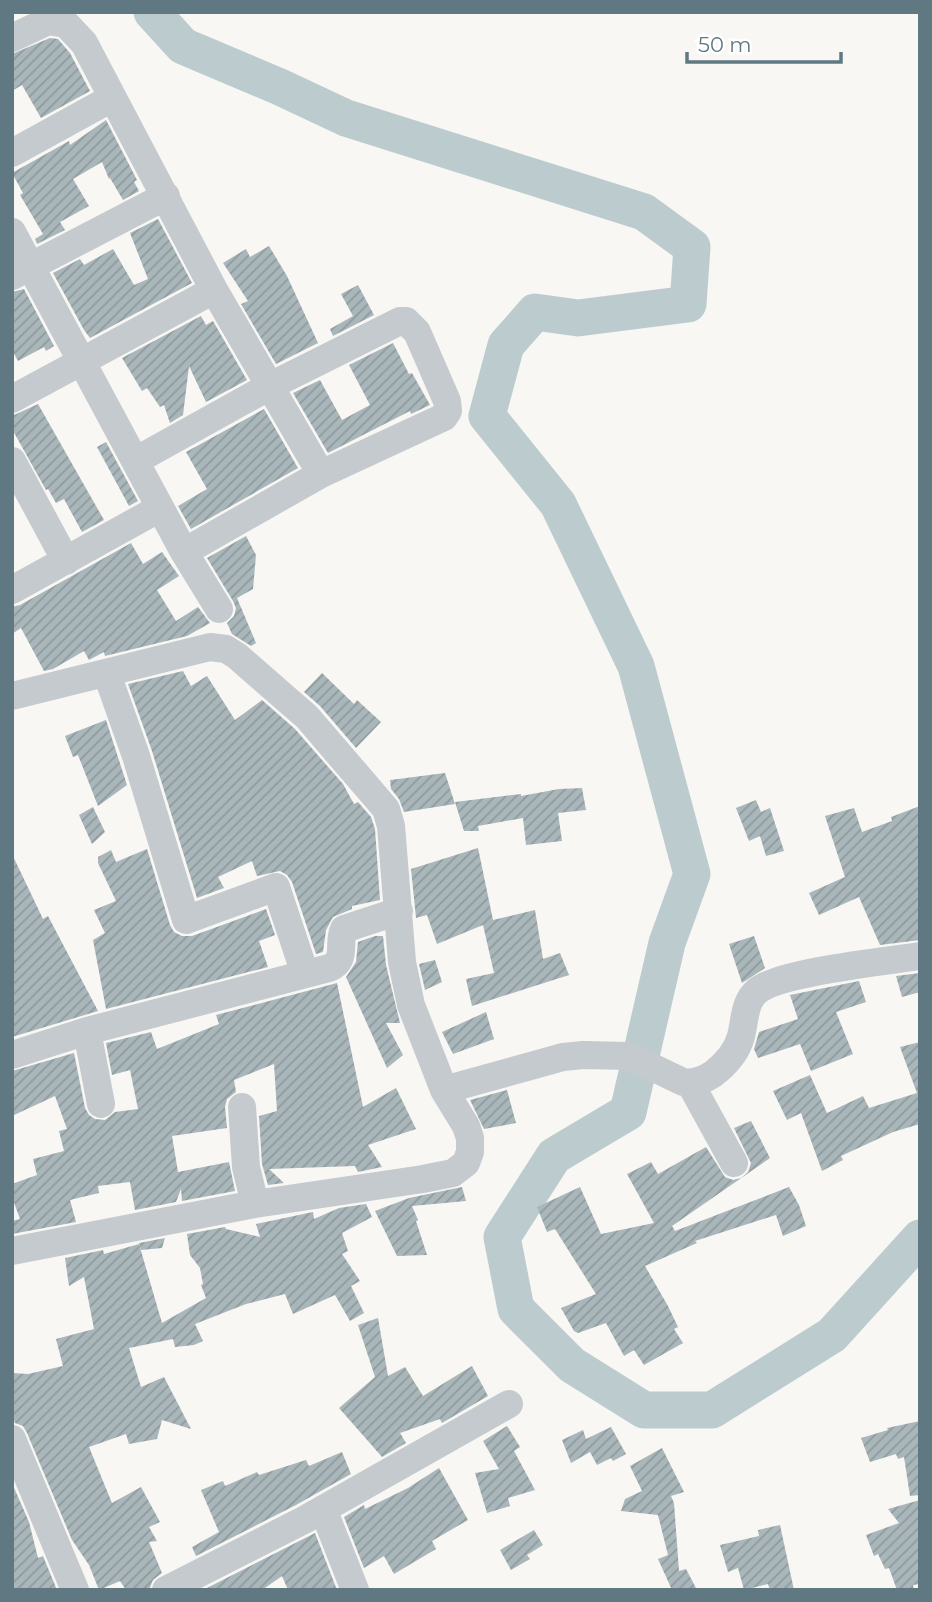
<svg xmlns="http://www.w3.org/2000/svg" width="932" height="1602" font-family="Montserrat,sans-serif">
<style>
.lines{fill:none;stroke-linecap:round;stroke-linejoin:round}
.river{stroke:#bcccce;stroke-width:37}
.building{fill:url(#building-hatch)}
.minor{stroke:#c4cacd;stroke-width:28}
</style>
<defs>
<pattern id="building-hatch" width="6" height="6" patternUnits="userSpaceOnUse" patternTransform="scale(1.75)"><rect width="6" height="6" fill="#aab7ba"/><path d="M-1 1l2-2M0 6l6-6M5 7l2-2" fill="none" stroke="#8e9a9d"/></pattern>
</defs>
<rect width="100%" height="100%" fill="#f8f7f4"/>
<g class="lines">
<path class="river" d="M152,12L183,46L280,87L346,118L644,212L692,247L688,304L578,318L535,312L506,345L487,416L558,504L636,666L692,874L667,943L628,1112L554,1156L502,1237L516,1309L572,1365L644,1410H712L832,1335L920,1238"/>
</g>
<path class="building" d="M50,38L58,39L70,53L90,91L41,118L22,85L12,91V54Z
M106,120L137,180L134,182L139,191L123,200L110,178L109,179L102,162L73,179L89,206L60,222L65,230L37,244L35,239L43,234L20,195L23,193L12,173L69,141L70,145Z
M158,219L192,283L90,338L84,330L53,273L80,259L84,265L113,249L134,285L148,279L130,233Z
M269,246L287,276L318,343L276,364L241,304L248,301L223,263L246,249L250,257Z
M358,285L374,315L333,336L330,329L353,316L341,294Z
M24,289L54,346L46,351L44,347L18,361L12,350V292Z
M201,316L206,325L213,321L247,380L206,402L189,366L183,415L170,423L164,405L160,407L147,388L142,391L122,358Z
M393,343L409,374L412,373L430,405L411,414L410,411L328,453L293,393L320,380L342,420L370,405L349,365Z
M38,404L104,520L82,532L64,499L56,503L48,489L46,490L12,429V416Z
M264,409L298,468L191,529L178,506L207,489L186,452Z
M106,442L138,501L129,506L97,447Z
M246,536L256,555L253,589L237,598L256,643L251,646L232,634L227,623L234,616L236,608L233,601L207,558Z
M131,543L143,564L162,552L179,576L157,590L176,621L198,607L210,623L187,636L105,656L104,652L89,660L84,651L53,669L44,671L21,628L12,634V607L20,605Z
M183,671L191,686L207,676L235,720L262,700L295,729L343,784L354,804L358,802L371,817L375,829L380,900L352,906V909L333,917L326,930L323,952L316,954L292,882L287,875L280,871L257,876L252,861L218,877L224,888L197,898L152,751L128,684Z
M322,673L354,704L357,700L381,722L356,748L320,706L304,692Z
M106,720L127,785L98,806L78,755L73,757L65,736Z
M445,773L455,804L404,812L399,799L391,789L390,780Z
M582,788L586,810L558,813L562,841L526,845L523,818L478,826L479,831H464L455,802L521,794V796L559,789Z
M756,800L761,812L770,808L784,851L766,856L760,836L749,841L736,808Z
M920,806V940L880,945L859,897L819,915L809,893L845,877L825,816L854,808L862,832L892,821L891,817Z
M93,807L105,832L92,844L79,815Z
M478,848L493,920L535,910L543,959L560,953L569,975L472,1006L466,979L494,973L483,925L437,944L427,915L416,918L411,869Z
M147,849L170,925L174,932L182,936H192L266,909L275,935L259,941L268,967L106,1009L93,940L105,933L94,910L116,901L98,863V857L111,850L116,862Z
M12,854L43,919L48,916L98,1011L12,1037Z
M375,936H383L386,965L400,1023H386L403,1055L387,1068L346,977L356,962L358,942Z
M754,936L765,968L742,983L729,944Z
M435,960L442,982L425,990L419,964Z
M920,973V992L902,997L896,976Z
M859,981L866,1002L836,1012L853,1054L811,1071L800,1044L758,1058L754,1049L759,1032L798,1019L790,995Z
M337,983L363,1107L396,1088L416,1129L368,1145L382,1167L358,1172L355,1166L269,1169L284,1183L268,1185L262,1164L259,1116L277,1111L274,1064L234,1080L236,1092L227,1099L225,1107L227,1128L172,1136L178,1172L229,1162L235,1191L182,1201L181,1189L176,1202L135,1210L130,1182L98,1186L99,1193L70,1200L76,1222L12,1234V1221L20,1219L12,1197V1184L37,1175L33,1159L64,1151L59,1131L67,1129L55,1096L12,1116V1071L74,1053L85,1108L89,1115L95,1119L105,1120L115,1112L138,1109L130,1070L112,1075L106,1043L151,1032L157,1049L219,1024L216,1015Z
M486,1012L494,1039L453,1054L442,1032Z
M920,1042V1124L893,1132L841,1156L843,1160L822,1171L801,1113L787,1120L773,1091L810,1075L827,1113L863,1096L869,1108L917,1093L900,1047Z
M507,1090L516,1123L484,1129L470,1100Z
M751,1121L770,1158L672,1226L675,1231L789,1187L799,1205L806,1226L783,1236L776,1215L695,1241L697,1243L645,1266L668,1306L678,1327L674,1329L683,1343L644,1365L634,1350L624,1356L606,1323L578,1333L574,1331L561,1308L596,1294L555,1229L547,1232L537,1207L580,1187L601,1234L654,1223L627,1174L651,1162L658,1174L706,1147L725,1177L733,1180L741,1178L748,1172L751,1163L734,1128Z
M462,1187L466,1201L412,1206L418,1220L416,1221L427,1255L397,1256L375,1211L409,1198Z
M366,1204L372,1217L342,1233L348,1251L342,1254L360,1281L351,1286L364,1313L350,1321L335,1295L293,1314L285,1294L246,1304L195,1324L203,1341L194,1345L175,1347L173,1339L129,1348L141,1387L164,1377L191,1429L162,1420L157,1439L129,1444L126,1434L89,1447L112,1503L141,1487L160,1522L149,1527L157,1541L149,1542L162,1573L153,1580L149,1590H126L120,1581L99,1590L89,1565L72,1540L27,1433L23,1426L15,1423L12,1416V1373L28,1374L63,1366L56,1339L94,1329L84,1277L69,1286L65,1258L103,1250L104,1254L139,1244L162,1323L206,1298L201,1285L203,1284L200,1268L190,1255L187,1234L225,1227L226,1229L260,1237L256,1224L313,1212L314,1219L339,1208Z
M165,1238L162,1248L141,1250L139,1243Z
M378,1318L388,1376L405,1367L423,1396L472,1366L488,1396L442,1423L440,1419L400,1433L406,1443L382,1457L339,1408L375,1377L358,1325Z
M920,1421V1495L910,1496L904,1457L898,1459L896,1454L870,1462L861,1438L888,1430L887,1428Z
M507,1426L520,1447L514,1451L535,1490L508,1498L510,1506L487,1513L475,1473L499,1469L483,1441Z
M611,1427L626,1454L613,1461L611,1458L597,1465L590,1452L571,1463L562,1440L583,1430L586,1439Z
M662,1448L684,1492L671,1496L674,1503L679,1571L686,1569L697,1590H672L658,1559L668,1555L658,1515L621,1511L625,1499L642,1491L630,1466Z
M342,1452L351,1474L296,1505L196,1556L192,1547L219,1532L201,1490L223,1481L225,1486L257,1472L259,1475L306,1460L309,1466Z
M439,1468L468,1520L432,1541L436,1549L394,1574L384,1556L364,1568L344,1517L364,1505L365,1509L408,1488Z
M12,1483L29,1522L38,1558L43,1556L57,1590H12Z
M920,1500V1584L913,1585L914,1590H897L889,1568L885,1569L878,1554L874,1556L866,1535L899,1523L888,1509Z
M780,1525L794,1590H770L768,1584L744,1590L738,1568L728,1572L720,1545L759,1536L758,1530Z
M534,1530L543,1545L527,1555L530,1559L511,1570L500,1550Z
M315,1533L337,1590H288L282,1576L262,1590H203Z"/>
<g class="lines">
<path class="minor" d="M12,38L48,21L66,24L84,43L214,290L321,474
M12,153L112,98
M12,232L184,552L219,609
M12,276L166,196
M12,399L214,290
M12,461L66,561
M135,461L270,386L400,321H406L417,332L447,401L448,411L444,417L321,474L184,552
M12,590L160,508
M107,674L136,756L186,920L276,887L305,974
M12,696L210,647L226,649L237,656L307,717L386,809L391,826L402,962L411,1005L444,1090L466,1126L470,1138V1152L466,1163L453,1173L423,1179L255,1204L12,1251
M87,1031L329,968C348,960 337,944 344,929L399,911
M12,1055L87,1031L101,1104
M690,1083L734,1163
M444,1090L563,1057L583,1055L629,1056L683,1082C695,1084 704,1080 713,1074C726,1064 737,1052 741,1036C745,1021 744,1002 757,991C779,972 887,961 920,956
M242,1107L246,1167L255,1204
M12,1439L75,1590
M323,1509L355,1590
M166,1590L304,1520L509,1404"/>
</g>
<rect width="932" height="1602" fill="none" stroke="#5f7882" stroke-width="28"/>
<path d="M687 52v10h154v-10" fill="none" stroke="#5f7882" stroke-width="3.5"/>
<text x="698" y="52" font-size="21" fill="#5f7882" stroke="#ffffff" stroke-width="5" paint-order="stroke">50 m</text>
</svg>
